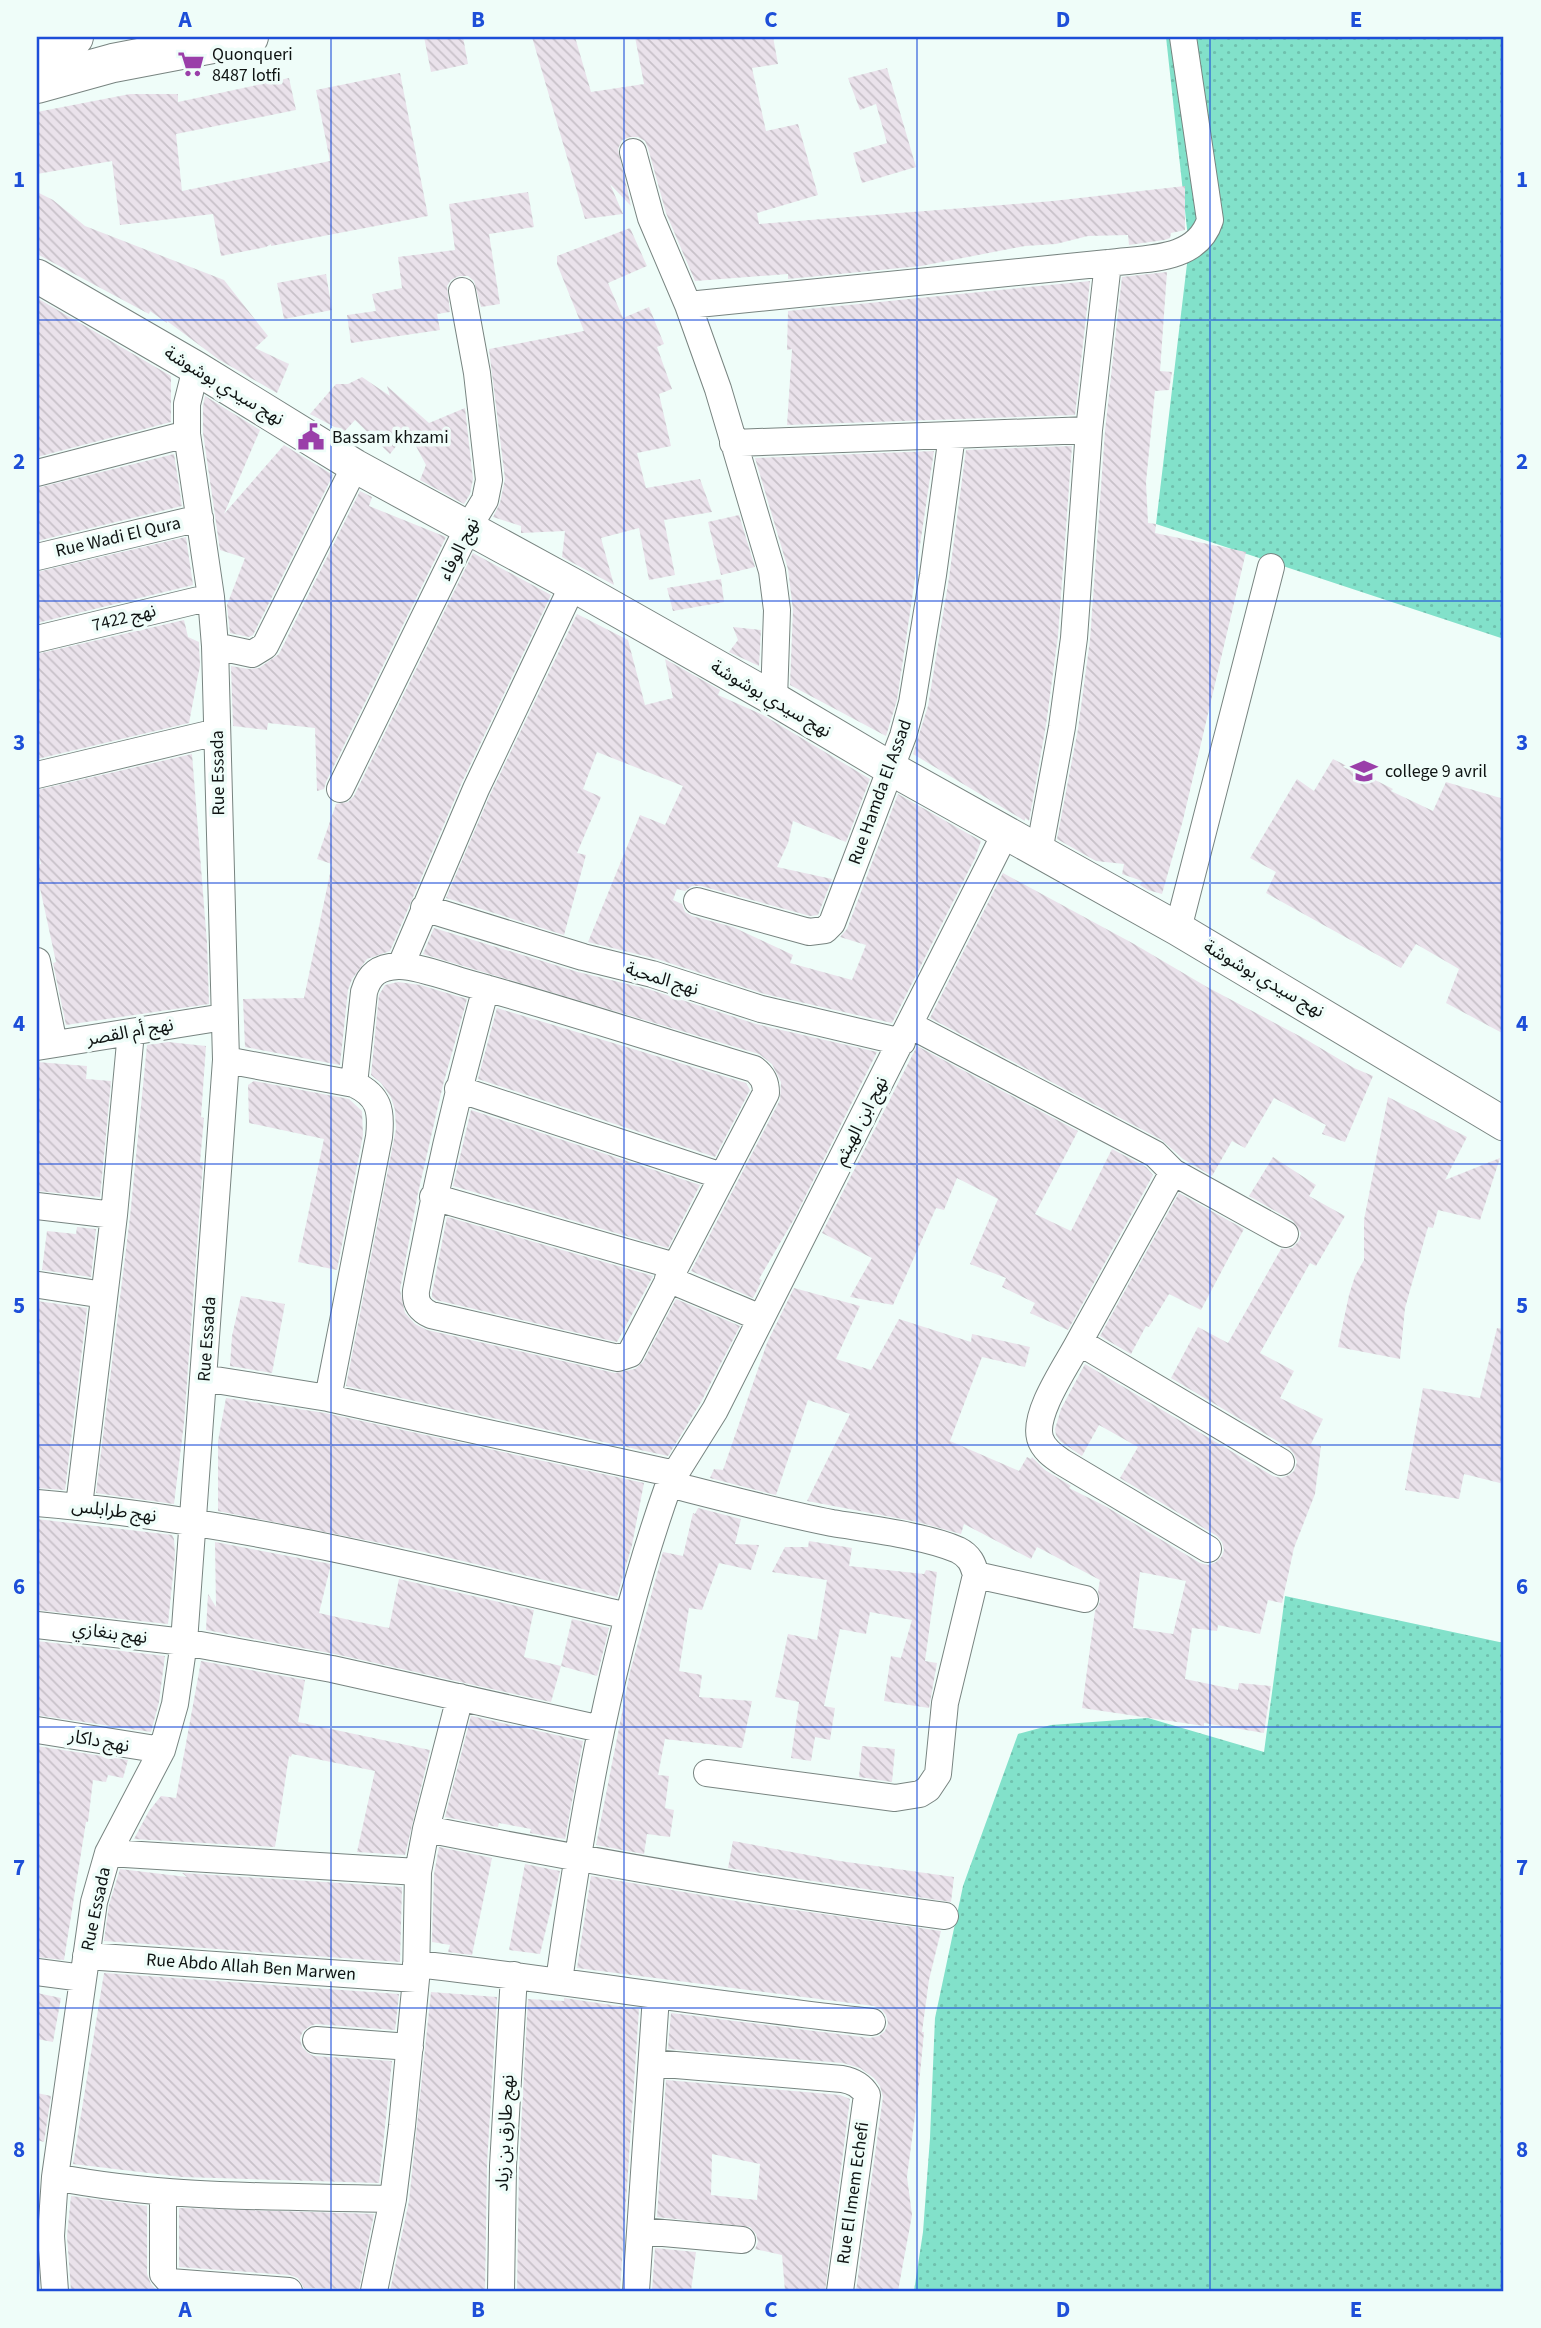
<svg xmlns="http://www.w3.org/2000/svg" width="1541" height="2328" font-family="'Source Sans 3','Noto Sans Arabic',sans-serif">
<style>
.grass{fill:url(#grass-dots)}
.building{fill:url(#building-back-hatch);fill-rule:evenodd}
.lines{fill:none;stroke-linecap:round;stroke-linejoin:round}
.minor-casing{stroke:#788480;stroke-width:28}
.tertiary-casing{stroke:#788480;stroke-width:35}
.primary-casing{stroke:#788480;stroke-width:40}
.minor{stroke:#fff;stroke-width:26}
.tertiary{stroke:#fff;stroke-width:33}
.primary{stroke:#fff;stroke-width:38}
.grid{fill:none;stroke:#1d4ed8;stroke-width:2;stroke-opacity:0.55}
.labels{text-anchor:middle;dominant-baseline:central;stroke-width:7;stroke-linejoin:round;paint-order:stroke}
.poi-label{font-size:18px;fill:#0f1413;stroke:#effdf9;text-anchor:start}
.street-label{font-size:18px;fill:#0f1413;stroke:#effdf9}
.neatline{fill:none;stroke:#1d4ed8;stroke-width:2.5}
.grid-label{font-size:23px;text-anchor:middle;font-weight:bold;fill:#1d4ed8}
</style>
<defs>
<pattern id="grass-dots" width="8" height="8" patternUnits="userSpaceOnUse" patternTransform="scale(1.75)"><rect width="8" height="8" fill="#82e1ca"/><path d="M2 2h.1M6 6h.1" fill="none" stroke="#6fc0ad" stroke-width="1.8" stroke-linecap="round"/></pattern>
<pattern id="building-back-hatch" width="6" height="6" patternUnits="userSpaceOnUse" patternTransform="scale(1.75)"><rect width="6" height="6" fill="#eae2eb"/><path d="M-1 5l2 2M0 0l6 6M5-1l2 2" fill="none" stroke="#c8c1c9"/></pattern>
</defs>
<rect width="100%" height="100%" fill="#effdf9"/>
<path class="grass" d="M1166,37H1504V639L1156,524L1189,247Z
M1285,1596L1504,1643V2291H914L923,2232L930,2138L935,2018L963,1886L1018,1734L1051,1725L1148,1718L1264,1752Z"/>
<path class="building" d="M424,37H463L468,64L431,72Z
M532,37H575L591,92L644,84L635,37H773L778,64L752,68L766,131L798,124L818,195L757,213L759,224L1053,201L1185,186V230L1171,233L1170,238L1164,240L1129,245L1128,235L1088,236L1056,244L1025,246L921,266L788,279V274L695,281L666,213L648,148L645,141L638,137H630L622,140L618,149L631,206L610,184L623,214L585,219Z
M887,68L916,167L862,183L853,153L887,143L876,104L860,110L848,78Z
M400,73L428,216L271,246V244L266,247L221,256L213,214L120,225L112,161L37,174V112L130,94H178V102L289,78L296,110L176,134L182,191L330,161L316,90Z
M37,192L53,200L85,226L224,280L268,336L255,348L289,364L277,393L218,359L167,321V323L150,311L149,314L37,254Z
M528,192L534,227L489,234L500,304L481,307L474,281L468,276H459L451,280L447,286L450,312L437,314L440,330L351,343L347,315L376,311L372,294L402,288L398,257L455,250L449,204Z
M630,228L647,266L608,283L623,318L649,307L664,344L657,347L672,389L659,394L671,446L637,453L646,488L700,479L712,512L664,520L675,575L649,580L639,528L601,538L614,585L562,557L565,531L521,533V526L493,517L500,503L505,479L489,349L584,331L557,264V256Z
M1167,272L1160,371L1172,372L1169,390L1155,391L1146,482L1148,523L1156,524L1155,533L1246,552L1183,820L1162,894L1148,890L1140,885L1142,881L1122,874L1124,864L1096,861L1057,839L1078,729L1090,640L1105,431L1122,277Z
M326,274L332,310L284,319L277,283Z
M1090,281L1075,415L787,425L792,349L787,350L788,311Z
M37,298L171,376V422L37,457Z
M362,377L390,396L387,386L429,423L465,408L473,479L470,494L464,504L420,480L426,465L408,431L390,454L355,420L344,432L310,414L336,384H348Z
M205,396L260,430L224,514L284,445L333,475L253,635L249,637L230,633L227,605L245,558L220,550L203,433V406Z
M1072,446L1058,636L1046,725L1029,821L1025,818V821L913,754L928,706L949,578L966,450Z
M934,451L897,700L886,736L790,685L793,610L788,569L755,458Z
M174,454L182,506L37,541V488Z
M360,491L372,497L369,506L446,537L326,782L324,789L317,791L315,728L268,723L267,730L233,726L231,666L249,669L259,668L279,654Z
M739,515L755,567L721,575L708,522Z
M186,537L193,585L37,623V572Z
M473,553L551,595L462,782L390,951L367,959L352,979L348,990L340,1065L245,1047L243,999L304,998L332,864L317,859L336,804L348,802L354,796Z
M721,579L724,602L673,611L667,588Z
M577,614L628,640L645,705L673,698L665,659L720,690L718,695L763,715L870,779L846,842L793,821L788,843L777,867L832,879L818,915L810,916L701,886H692L685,891L677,889L673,900L682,904L685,912L692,916L733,927L793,955L790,963L852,980L866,945L840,937L847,929L898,794L981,841L975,858L892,1023L765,994L657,959L588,942L640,815L665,825L683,786L597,752L583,789L601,797L577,853L586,855L564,935L446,898L490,795Z
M184,620L188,637L199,642V647L200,665L189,723L37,759V654Z
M733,627L761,630L759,666L729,652L738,640Z
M192,754L207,943L209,1004L66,1025L53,963L56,962L37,874V865L41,864L37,846V790Z
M1333,759L1393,789L1391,791L1433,811L1446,782L1504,799V1034L1446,1003L1459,969L1416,944L1401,968L1266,893L1276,872L1250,858L1297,779L1314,791Z
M1003,873L1134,944L1207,987L1307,1040L1354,1068L1373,1076L1345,1142L1322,1134L1326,1125L1274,1098L1245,1148L1232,1141L1212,1176L1183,1159L1162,1140L930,1018Z
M434,928L578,972L648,989L756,1024L877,1052L794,1219L759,1279L762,1280L753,1298L691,1271L780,1100L781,1082L772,1064L759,1054L423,954Z
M398,982L420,985L467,999L443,1085L418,1193L400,1290L405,1313L415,1324L427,1330L615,1373L635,1369L643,1362L676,1299L740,1326L701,1402L668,1456L346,1386L396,1129L395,1110L391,1097L381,1083L371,1075L379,995L385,985Z
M497,1008L746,1083L750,1090L715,1157L478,1079Z
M168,1042L206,1046L201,1117L204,1118L200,1162H203L184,1423L174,1504L96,1493L130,1217L147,1045Z
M917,1046L1078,1131L1035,1214L1071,1231L1112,1149L1146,1167L1153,1175L1068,1330L1030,1313L1035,1303L1002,1287L1006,1278L970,1264L998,1199L957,1178L944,1210L936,1208L893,1305L850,1297L872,1258L822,1233Z
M37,1062L87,1066L86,1079L111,1081L100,1197L37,1191Z
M254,1081L349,1099L362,1111L363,1135L337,1270L298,1262L324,1139L249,1123L248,1085Z
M1388,1097L1467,1137L1445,1180L1500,1158L1480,1220L1438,1210L1433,1228L1428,1227L1405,1308L1400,1359L1338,1347L1349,1295L1355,1276L1364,1260V1220Z
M471,1110L700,1185L668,1248L453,1186Z
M1273,1157L1316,1185L1309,1196L1345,1216L1316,1266L1310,1263L1260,1353L1294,1371L1280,1398L1323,1419L1311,1444L1321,1446L1315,1494L1294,1548L1282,1603L1268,1600L1260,1634L1218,1625L1217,1631L1192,1628L1185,1679L1238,1690L1239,1683L1271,1686L1264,1733L1204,1723V1726L1082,1708L1095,1611L1100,1602L1098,1591L1100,1580L1037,1547L1031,1559L964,1524L961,1534L918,1522L807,1501L850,1414L808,1400L776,1495L710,1478L714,1469L723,1470L767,1343L794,1288L860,1306L836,1359L871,1370L899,1319L971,1342L972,1334L1030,1347L1025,1367L982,1357L950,1441L1019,1471L1027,1457L1031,1459L1032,1457L1045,1470L1071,1486L1069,1488L1105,1506L1200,1563L1208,1565L1216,1562L1222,1556L1224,1550L1222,1542L1217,1536L1120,1478L1138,1447L1099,1425L1082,1456L1060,1441L1056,1435L1055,1429L1061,1409L1085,1364L1273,1476L1281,1478L1289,1475L1294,1471L1297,1462L1294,1454L1289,1448L1171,1378L1198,1327L1228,1343L1281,1249L1292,1248L1299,1241L1301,1233L1293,1221L1249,1196ZM1140,1572L1186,1581L1173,1634L1133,1628Z
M1179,1193L1244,1229L1201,1310L1169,1294L1149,1327L1146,1326L1131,1354L1100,1336Z
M447,1217L653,1276L617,1342L436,1300L432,1297V1293Z
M77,1227L96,1229L91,1277L42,1270L47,1231L76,1234Z
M241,1296L285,1304L272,1373L230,1366L232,1336Z
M37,1301L87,1308L65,1490L37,1488Z
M1497,1328L1504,1329V1484L1464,1474L1459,1499L1405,1490L1423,1388L1480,1398Z
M226,1398L325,1413L644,1483L632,1545L617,1597L411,1549L218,1511V1441Z
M698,1508L741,1519L735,1544L759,1545L751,1570L719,1563L702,1610L689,1608L679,1671L702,1675L699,1697L752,1701L742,1748L665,1739L658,1775L669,1776L665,1808L674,1810L670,1837L647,1834L644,1854L596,1845L630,1672L663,1552L683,1556L693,1513L695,1514Z
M37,1519L172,1535L174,1539L175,1555L168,1624L37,1610Z
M809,1541L852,1548L849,1566L924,1574L926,1570L937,1572L925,1661L937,1663L929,1708L884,1701L891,1656L901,1658L912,1620L870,1612L866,1634L840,1629L824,1706L835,1708L830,1740L815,1737L811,1761L791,1758L799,1702L775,1697L788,1634L817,1640L827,1580L772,1572L785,1547H808Z
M215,1542L331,1564L319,1613L354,1621L389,1628L399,1579L534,1610L524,1657L561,1666L572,1619L609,1628L597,1676L561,1666L551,1702L335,1654L206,1630L208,1594L216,1607Z
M37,1641L165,1656L159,1702L151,1732L37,1715Z
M201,1661L305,1680L298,1722L430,1750L405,1855L357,1852L375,1771L292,1754L291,1757L289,1756L275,1847L134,1839L149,1811L161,1796L176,1798Z
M471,1716L583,1741L565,1839L530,1833L531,1829L499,1823L498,1827L445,1817Z
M37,1746L128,1760L123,1778L108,1775L106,1782L93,1780L88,1822H86L64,1960L37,1957Z
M862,1746L895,1749L892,1782L859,1777Z
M733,1841L840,1861L954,1877L951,1902L728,1868Z
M439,1847L492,1858L472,1955L448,1952L450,1945L432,1942L434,1874Z
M525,1864L560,1871L540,1954L509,1950Z
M120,1869L187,1877L182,1873L402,1887L400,1962L104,1941L109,1905Z
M591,1876L747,1903L941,1931L929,1980L922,2032H924L919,2085L907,2177L912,2215L898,2291H856L883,2097L880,2086L874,2078L860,2068L843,2063L668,2049L671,2013L870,2038L879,2036L885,2031L888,2023L886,2015L881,2009L874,2006L577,1968Z
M104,1973L399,1994L395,2030L316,2024L310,2026L303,2031L300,2038L302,2047L308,2053L314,2056L392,2061L379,2183L182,2177L73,2164Z
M431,1992L497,1997L487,2165L485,2291H390L409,2201Z
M37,1993L61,1998L53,2042L37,2039Z
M564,1998L639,2009L620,2291H517L519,2167L528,1999L564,2001Z
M666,2080L840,2095L850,2099L825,2291H785L782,2255L755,2249L758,2242L756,2234L750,2227L657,2217ZM712,2154L760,2164L757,2200L711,2195Z
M37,2093L51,2096L44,2142L37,2140Z
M71,2196L147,2206V2274L151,2284L157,2291H71L67,2236Z
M179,2208L374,2214L359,2289L304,2288L298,2278L290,2275L179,2267Z
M655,2248L696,2252L691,2291H652Z"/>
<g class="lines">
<g class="minor-casing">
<path id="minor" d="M633,152L651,218L688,305L718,389L772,571L777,610L774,699
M688,305L1108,263C1145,258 1197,262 1210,220L1183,37
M733,443L1089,430
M37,473L187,434
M37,557L200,518
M37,639L211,597
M215,646L252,654L265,646L355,466
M37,775L217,732
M340,789L468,528L485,500L489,480L477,373L462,291
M1039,852L1062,727L1074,638L1089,430L1108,263
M697,901L809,932L825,930L832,923L903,736L912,703L933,575L952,435
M424,908L583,957L652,974L761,1009L902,1042
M1178,929L1271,567
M37,961L54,1044
M401,965L476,789L573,585
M910,1025L1155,1154L1173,1172L1285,1234
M37,1047L224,1017
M226,1060L354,1084C379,1096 382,1110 379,1137L328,1398
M354,1084L364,992C369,974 379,967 398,966C415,965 453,979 471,984C566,1010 660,1041 754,1069C763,1076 766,1082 766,1093L630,1354L618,1358L431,1315C420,1310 415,1303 416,1291C435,1189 458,1088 486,988
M458,1089L722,1176
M1173,1172L1079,1342L1281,1462
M433,1197L675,1266
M37,1206L114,1215
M668,1279L761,1318
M39,1285L104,1295
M1079,1342C1067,1365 1033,1413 1040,1438C1043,1449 1053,1456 1062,1462L1208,1549
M203,1378L328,1398L675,1474L715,1410L1006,832
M669,1484C724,1498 777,1512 832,1523C868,1529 927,1536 958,1550C970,1556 973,1564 976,1575L1085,1599
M37,1503C237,1520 432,1570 627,1616
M79,1506L114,1215L131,1032
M37,1625L184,1642L332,1669L601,1729
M37,1730L162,1750
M707,1773L895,1798L920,1794L928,1789L938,1774L945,1703L976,1575
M426,1829C598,1863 771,1893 945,1916
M108,1853L418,1872
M86,1956L416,1979
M416,1964C569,1981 720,2006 872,2022
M37,1972L83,1978
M559,1981C583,1811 611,1647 669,1484L675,1474
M316,2040L410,2047
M652,2063L842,2079C853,2081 861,2085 867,2095L840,2291
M55,2177C166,2199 280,2196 393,2199
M163,2192V2274L170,2282L289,2291
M641,2231L742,2240
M55,2291L51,2236L55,2177L94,1902L108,1853L162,1750L175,1704L184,1642L226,1060L215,646L211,597L187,434V404L196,368
M374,2291L393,2199L402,2126L416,1979L418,1872L426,1829L460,1697
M501,2291L503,2166L514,1975
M636,2291L656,1996"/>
</g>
<g class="tertiary-casing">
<path id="tertiary" d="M37,276L196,368L355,466L573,585L774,699L890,768L1178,929L1504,1124"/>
</g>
<g class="primary-casing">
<path id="primary" d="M37,46L74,37
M37,84L113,63L249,37"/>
</g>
<use href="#minor" class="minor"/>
<use href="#tertiary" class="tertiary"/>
<use href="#primary" class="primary"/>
</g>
<path class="grid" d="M331,37V2291M624,37V2291M917,37V2291M1210,37V2291M37,320H1504M37,601H1504M37,883H1504M37,1164H1504M37,1445H1504M37,1727H1504M37,2008H1504"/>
<defs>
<g id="supermarket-bare" transform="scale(2.1)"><path d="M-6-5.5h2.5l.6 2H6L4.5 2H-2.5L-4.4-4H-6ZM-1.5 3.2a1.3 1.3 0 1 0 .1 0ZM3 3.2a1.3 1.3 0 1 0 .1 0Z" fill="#9a3fa9" stroke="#effdf9" stroke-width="2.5" paint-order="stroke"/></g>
<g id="civic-bare" transform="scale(2.1)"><path d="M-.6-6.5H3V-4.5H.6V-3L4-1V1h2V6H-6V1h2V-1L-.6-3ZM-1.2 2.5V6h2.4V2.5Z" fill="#9a3fa9" stroke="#effdf9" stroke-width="2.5" paint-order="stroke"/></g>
<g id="university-bare" transform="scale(2.1)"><path d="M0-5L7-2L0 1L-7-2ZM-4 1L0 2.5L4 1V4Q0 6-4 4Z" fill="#9a3fa9" stroke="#effdf9" stroke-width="2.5" paint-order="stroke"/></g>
</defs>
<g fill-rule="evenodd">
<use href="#supermarket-bare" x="191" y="64"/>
<use href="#civic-bare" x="311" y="437"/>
<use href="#university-bare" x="1364" y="771"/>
</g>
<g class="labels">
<g class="poi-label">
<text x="212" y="54">Quonqueri<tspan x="212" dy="21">8487 lotfi</tspan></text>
<text x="332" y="437">Bassam khzami</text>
<text x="1385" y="771">college 9 avril</text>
</g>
<g class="street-label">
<text transform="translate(224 386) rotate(31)">نهج سيدي بوشوشة</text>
<text transform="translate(118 537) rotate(-13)">Rue Wadi El Qura</text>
<text transform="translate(459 549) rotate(-63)">نهج الوفاء</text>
<text transform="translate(124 618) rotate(-14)">نهج 7422</text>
<text transform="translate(771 699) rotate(30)">نهج سيدي بوشوشة</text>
<text transform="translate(218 773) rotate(-91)">Rue Essada</text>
<text transform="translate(880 792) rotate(-70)">Rue Hamda El Assad</text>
<text transform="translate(662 979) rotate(17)">نهج المحبة</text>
<text transform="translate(1264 979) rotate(30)">نهج سيدي بوشوشة</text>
<text transform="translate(130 1032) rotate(-10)">نهج أم القصر</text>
<text transform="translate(861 1121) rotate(-63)">نهج ابن الهيثم</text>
<text transform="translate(207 1339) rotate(-86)">Rue Essada</text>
<text transform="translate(114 1511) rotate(7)">نهج طرابلس</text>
<text transform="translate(110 1633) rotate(7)">نهج بنغازي</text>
<text transform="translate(99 1741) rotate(10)">نهج داكار</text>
<text transform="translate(96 1909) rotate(-78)">Rue Essada</text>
<text transform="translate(251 1967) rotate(4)">Rue Abdo Allah Ben Marwen</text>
<text transform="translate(505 2133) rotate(-87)">نهج طارق بن زياد</text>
<text transform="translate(853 2193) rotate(-82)">Rue El Imem Echefi</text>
</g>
</g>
<rect width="1541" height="2328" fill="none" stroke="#effdf9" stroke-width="77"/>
<rect x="38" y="38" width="1464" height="2252" class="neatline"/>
<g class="grid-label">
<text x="185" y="27">A</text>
<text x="478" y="27">B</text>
<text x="771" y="27">C</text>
<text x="1063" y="27">D</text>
<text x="1356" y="27">E</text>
<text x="19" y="187">1</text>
<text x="1522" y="187">1</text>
<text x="19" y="469">2</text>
<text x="1522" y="469">2</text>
<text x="19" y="750">3</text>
<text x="1522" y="750">3</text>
<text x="19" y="1031">4</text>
<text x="1522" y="1031">4</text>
<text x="19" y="1313">5</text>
<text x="1522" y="1313">5</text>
<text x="19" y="1594">6</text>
<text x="1522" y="1594">6</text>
<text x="19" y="1875">7</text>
<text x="1522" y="1875">7</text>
<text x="19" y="2157">8</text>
<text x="1522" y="2157">8</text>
<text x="185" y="2317">A</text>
<text x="478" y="2317">B</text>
<text x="771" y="2317">C</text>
<text x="1063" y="2317">D</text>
<text x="1356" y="2317">E</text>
</g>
</svg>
